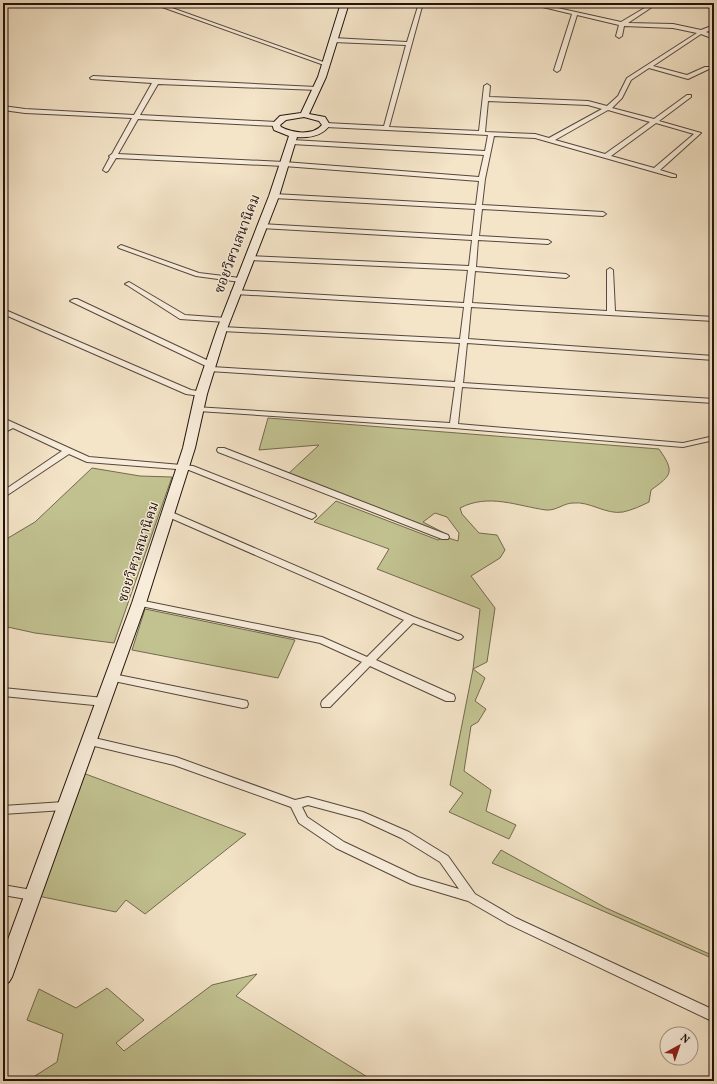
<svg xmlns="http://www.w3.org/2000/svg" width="717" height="1084" font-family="Vollkorn,'Noto Serif Thai',serif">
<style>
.green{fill:#c2c291;stroke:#726a4f;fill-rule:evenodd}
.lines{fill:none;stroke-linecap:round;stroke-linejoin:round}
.street-casing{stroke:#56473c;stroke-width:2}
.secondary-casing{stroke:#22130d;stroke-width:2}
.street{fill:#f8eddb;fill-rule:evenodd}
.secondary{fill:#f8eddb;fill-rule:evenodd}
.labels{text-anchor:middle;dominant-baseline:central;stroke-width:3;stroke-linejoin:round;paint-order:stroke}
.street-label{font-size:14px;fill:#22130d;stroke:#f8eddb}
</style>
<rect width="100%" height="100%" fill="#f4e4c8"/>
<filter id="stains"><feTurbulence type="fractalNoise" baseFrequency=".005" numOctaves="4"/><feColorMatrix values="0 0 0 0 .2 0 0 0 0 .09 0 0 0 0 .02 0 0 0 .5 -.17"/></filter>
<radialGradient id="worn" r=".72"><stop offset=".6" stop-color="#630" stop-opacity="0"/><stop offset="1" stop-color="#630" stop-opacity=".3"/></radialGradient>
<path class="green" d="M268,418L659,449C675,472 672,475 651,490L649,502C641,506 632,510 623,512C606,515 590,501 573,503C564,503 556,511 546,510C517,506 489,493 460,508L462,514L479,533L497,535L505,550L500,558L471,576L495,608L487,662L473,669L485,678L475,701L486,709L478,722L471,726L464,771L491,790L486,811L516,825L509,839L449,812L463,793L450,785L473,669L480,609L377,569L389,549L314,522L336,501L438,540L444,537L287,475L319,445L259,450ZM435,513L447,517L459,533L458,541L445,537L446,534L423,522Z
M92,468L140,476L172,477L114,643L35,633L3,626V541L35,522Z
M145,609L295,640L278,678L132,650Z
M83,773L246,834L145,914L126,900L116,912L38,896Z
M501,850L606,908L714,956V959L492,863Z
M257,974L236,996L369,1078L368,1081H27L57,1062L63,1034L27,1020L39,989L76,1008L107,988L144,1020L116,1043L124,1051L212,985Z"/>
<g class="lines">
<g class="street-casing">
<path id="street" d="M151,3H158L329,64L324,65Z
M419,3H423L389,127L479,131L484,86L487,84L490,86L489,97L588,101L607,106L618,96L627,78L697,33L673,28L624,26L622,36L619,38L616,36L619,25L577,15L560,70L557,72L554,70L572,14L526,3H535L621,22L653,3H658L628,23L673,24L701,30L714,25V29L706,32L714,35V39L701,34L653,66L687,75L705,67H709V69L688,79L649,68L631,80L622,98L612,108L654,119L687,95H691V97L659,121L701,133L660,170L676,175V177H672L535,138L494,136L485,179L482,205L603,212L606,214L603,216L482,209L479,236L548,240L551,242L548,244L478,240L476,267L566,274L569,276L566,278L475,271L472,303L607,311V270L610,268L613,270L615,311L714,317V321L471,307L468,339L714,356V360L467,343L463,383L714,399V403L462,387L458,424L683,443L714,436V440L683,447L454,428L198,411L194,409L195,407L450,423L455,387L209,371L205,369L208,367L70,301L74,299H77L213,363L214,365L212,367L455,382L460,343L222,331L218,329L222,327L460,339L464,307L235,294L231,292L235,290L464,303L468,270L248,260L245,258L248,256L469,266L472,240L261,228L258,226L261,224L472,236L475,209L274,198L271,196L274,194L476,205L479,181L284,166L116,158L108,171L106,172L103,170L110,157L109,156L112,154L132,118L25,113L3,110V106L25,109L134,115L152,83L91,79L90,78L93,76L316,87L318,88V90L158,84L140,115L276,122L279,124L276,126L138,119L118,154L284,162L479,177L484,155L292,144L289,142L292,140L485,151L488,135L326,127L323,125L326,123L384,126L406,45L333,42L330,40L333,38L407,42ZM488,101L588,105L602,109L549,138L535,134L485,132ZM608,110L650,122L605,154L555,140ZM656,123L694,134L654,168L611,156Z
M706,3H711L710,5L714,6V9L705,6Z
M121,245L199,273L240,278L244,280L240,282L196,276L119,248L118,247Z
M129,282L185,315L226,318L230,320L226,322L180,319L127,285L125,284Z
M3,309L191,390L204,392L205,394L201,396L186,394L3,314Z
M3,418L89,457L193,466L315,514L316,516L312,519L309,518L189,470L87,462L69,454L3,498V491L62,451L13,428L3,433V427L7,425L3,423Z
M218,448H224L448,535L449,537L448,539H442L218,452L217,450Z
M169,511L414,617L461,635L463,637L461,639L458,640L413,623L376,660L454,695L455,698L454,701H446L370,666L330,707H322L321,704L322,701L362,662L320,643L136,605L134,603L139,600L322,637L367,657L404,620L166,516L165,514L166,512Z
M113,674L243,700L247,701L248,704L247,707L243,708L109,680L108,678L109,676Z
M3,688L104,698L108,699L109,702L108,705L104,706L3,696Z
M90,737L176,757L295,800L308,797L363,812L409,832L448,856L475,894L516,918L714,1010V1022L508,924L468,901L411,884L336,848L299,823L291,807L174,765L86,744L85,741L86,738ZM308,805L360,819L401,838L440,862L459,889L418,877L344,842L307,817L302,807Z
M64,802L68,803L69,806L68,809L64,810L3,814V806Z
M3,885L32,890L36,892L38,895L36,898L32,900L3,895Z"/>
</g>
<g class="secondary-casing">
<path id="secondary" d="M341,3H349L326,77L309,114L325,117L330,125C322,136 310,138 297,137L279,196L227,329L207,394L195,448L146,603L12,977L9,982L3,985V953L132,603L183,448L195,394L217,329L269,196L289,136L274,130L272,124L280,116L301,113L318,77ZM304,117L319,121L322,125C313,136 292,133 281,127L280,125L286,120Z"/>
</g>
<use href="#street" class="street"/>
<use href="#secondary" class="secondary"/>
</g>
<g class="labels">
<g class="street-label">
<text transform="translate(238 244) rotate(-69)">ซอยวิศวเสนานิคม</text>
<text transform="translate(139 552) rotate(-72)">ซอยวิศวเสนานิคม</text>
</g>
</g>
<rect width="717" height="1084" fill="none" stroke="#f4e4c8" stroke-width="16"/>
<rect x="4" y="4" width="709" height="1076" fill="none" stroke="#22130d" stroke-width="2"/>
<rect x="8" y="8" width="701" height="1068" fill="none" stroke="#22130d"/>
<g transform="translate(679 1046) rotate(40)"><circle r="19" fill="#f8eddb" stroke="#a29689"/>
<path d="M0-3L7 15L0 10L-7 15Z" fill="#8f2418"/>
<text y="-6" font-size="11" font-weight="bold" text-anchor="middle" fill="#22130d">N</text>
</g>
<rect width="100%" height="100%" filter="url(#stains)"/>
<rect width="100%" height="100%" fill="url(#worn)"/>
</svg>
